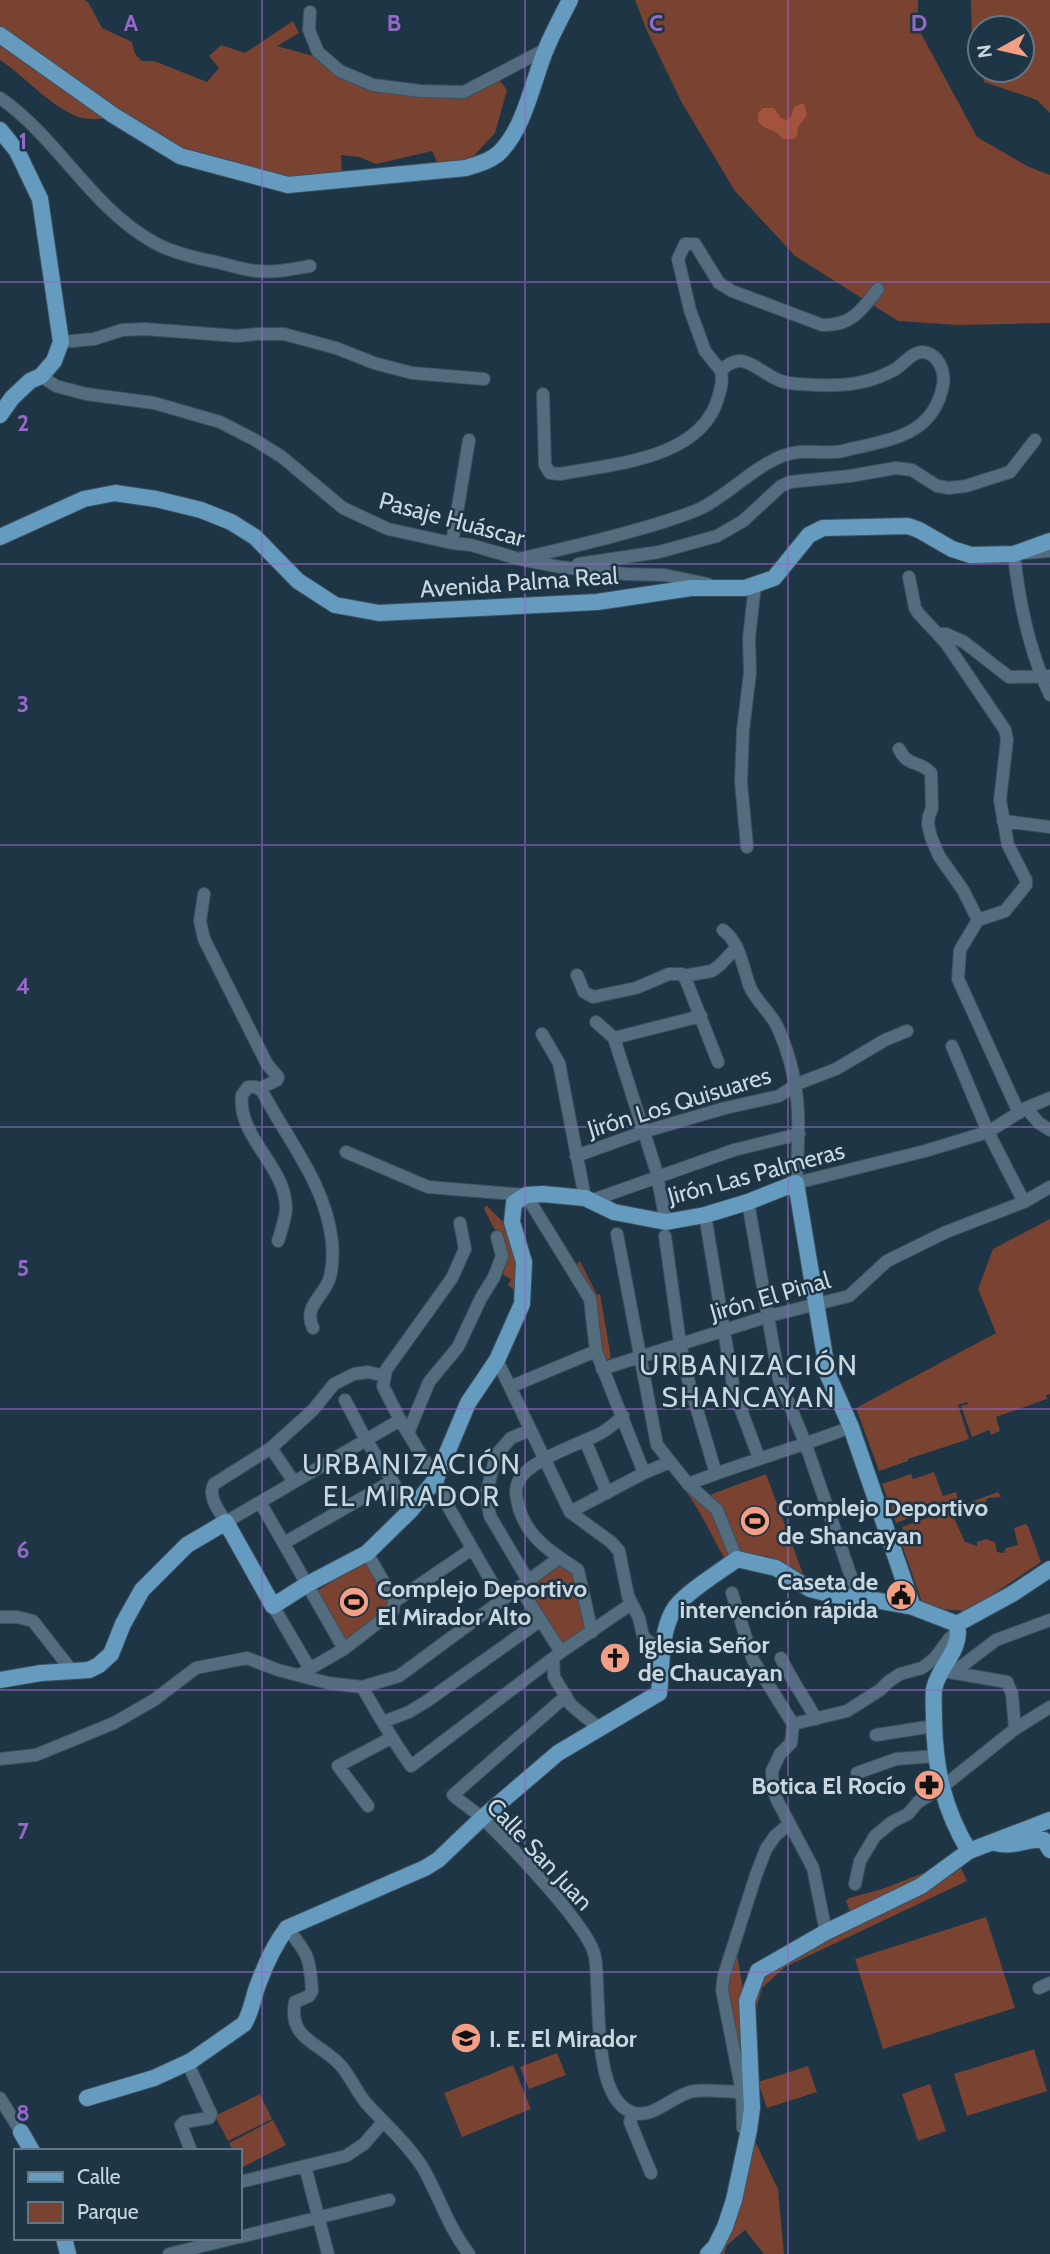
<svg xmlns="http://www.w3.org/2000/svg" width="1050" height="2254" font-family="Cabin,sans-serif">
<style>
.green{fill:#794231}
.water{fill:#a3533b}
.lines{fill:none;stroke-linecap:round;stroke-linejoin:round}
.minor-casing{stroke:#3c505d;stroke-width:14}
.major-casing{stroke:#3c505d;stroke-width:18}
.minor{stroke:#536c7e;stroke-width:12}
.major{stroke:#659bbf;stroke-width:16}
.grid{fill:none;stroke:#9668cb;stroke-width:2;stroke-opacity:0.55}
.labels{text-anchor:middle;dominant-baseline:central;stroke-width:5;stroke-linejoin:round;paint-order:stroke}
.street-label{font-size:24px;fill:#c9d7e1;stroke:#1d3544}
.poi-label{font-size:24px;font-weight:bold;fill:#c9d7e1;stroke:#1d3544;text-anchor:start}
.quarter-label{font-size:28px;letter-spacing:2px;fill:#c9d7e1;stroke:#1d3544}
.grid-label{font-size:23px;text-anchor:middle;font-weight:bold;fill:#9668cb;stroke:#1d3544;stroke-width:5;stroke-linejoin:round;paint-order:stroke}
</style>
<rect width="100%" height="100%" fill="#1d3544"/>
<path class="green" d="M0,0H84L88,2L102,28L132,42L135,54L142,61H154L207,82L219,68L209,56L221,45L245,53L293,21L299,33L277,46L313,56L346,79L452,98L498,78L507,90L495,133L467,163L437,162L432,151L376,164L359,157L341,155L342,172L286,179L243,172L110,118C101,119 91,120 82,118C53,110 25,76 0,60Z
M635,0H918V28L977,137L1029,167L1050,175V323L959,325L898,321L795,256L735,191L682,103L647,31Z
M971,0H1050V113L1037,100L984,82L981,70H1022V28H980V68L972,38Z
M486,1205L504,1223L517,1268V1292L508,1285L511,1279L503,1275C507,1259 508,1245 500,1231L496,1232L484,1209Z
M1050,1219V1394L1046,1395L1047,1399L996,1417L1000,1431L991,1435L989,1430L972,1437L961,1406L968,1404L967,1402L958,1405L969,1439L908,1459V1461L879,1471L856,1408L996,1333L978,1289L993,1249Z
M580,1261L597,1295L600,1294L611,1358L607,1360L603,1351L594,1300L577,1264Z
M934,1472L943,1496L956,1492L958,1500L896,1523L882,1484L911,1474L913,1479Z
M766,1474L803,1574L767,1556L741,1555L710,1498L712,1494Z
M686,1486L710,1509L730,1557L725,1559C711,1535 701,1512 685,1490Z
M998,1492L1001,1497L988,1498L984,1504L953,1516L965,1542L977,1546V1542L986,1539L995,1542L997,1552L1004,1553L1006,1548L1018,1545L1014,1528L1025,1524L1028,1526L1041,1562L968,1611L938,1609L923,1605L899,1536L904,1534L902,1527Z
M366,1561L390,1606L346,1644L315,1592Z
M560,1561L573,1571L588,1629L561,1648L525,1589Z
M945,1861L950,1862L851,1914L846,1901L849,1898L882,1889L926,1872Z
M961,1868L967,1881L785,1967L762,1988L753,2020C754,2011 753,2000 756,1991C760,1975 782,1966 795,1958L944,1880Z
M986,1917L1015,2008L883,2049L855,1959Z
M737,1954L744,1995L749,2101L726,1986Z
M1034,2049L1047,2091L967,2116L954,2074Z
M557,2053L566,2075L529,2089L520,2067Z
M513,2065L531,2109L462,2137L444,2093Z
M808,2066L817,2092L767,2108L758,2082Z
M930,2084L946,2131L918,2141L902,2094Z
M260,2094L272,2119L228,2141L215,2116Z
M273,2120L286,2145L241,2168L240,2151H233L229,2143Z
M750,2139H754L778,2189L784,2254H764L745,2230L727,2245L724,2254H716C743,2223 744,2178 750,2139Z"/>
<path class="water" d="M800,104H804L807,115L798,127L797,136L793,139H783C775,128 765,132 758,121V113L763,108H774L781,118L786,120L791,117L794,107Z"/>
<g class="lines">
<g class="minor-casing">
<path id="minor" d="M310,12L309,30L318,52L340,71L373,85L421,91L464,92L546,49
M0,98C58,138 92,209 155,243C173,253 195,258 216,262C229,265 244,270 257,271C275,273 293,269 310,266
M61,342L94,339L122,330L145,329L237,336L257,334H284L336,348L374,363L412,373L484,379
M721,371L705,351L690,310L678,259L685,244H695L719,283L732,291L822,325C851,326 861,311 878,289
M41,376L56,386L86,394L154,403L220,422L255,440L282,457L343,508L388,529L452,543L471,545L519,559L560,567L626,574L665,575L708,584
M452,543L469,440
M1050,551L1014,554C1019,602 1029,651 1050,695
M519,559C567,548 616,537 663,522C677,517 694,513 707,505C733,490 755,467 782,456C800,449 816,453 835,452C842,452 848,449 855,448C895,439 934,433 943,385C945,374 941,360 930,354C915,346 905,364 894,370C868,384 846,386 817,385C806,384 792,385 781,381C758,373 743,347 721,371C723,381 721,388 718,398C701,459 613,464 560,474L550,473L545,465L543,394
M578,564L659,552L717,536L743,521L781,486L790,482L850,476L896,468L912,470L937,486L949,488L966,486L1010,472L1035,440
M909,577L915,608L919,614L946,643L1005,730L1007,740L1000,800L1008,845L1026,880V885L1005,911L978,920
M939,634H946L964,642L1009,677L1050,676
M899,749C909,769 919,759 931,773L932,808L929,816L928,824L931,837L939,856L963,890L978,920
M1003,821L1050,827
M747,847L741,782L743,730L750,673L749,638L755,585
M204,894L200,921L204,939L267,1064L278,1077L277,1080L259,1089
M978,920L960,950L958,979L1019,1113
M723,930C741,944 742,966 750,987C756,1001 770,1012 777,1026C802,1080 800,1125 796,1183L925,1151L988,1132L1026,1108L1050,1098
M577,975L584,992L593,997L636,988L669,974H682L686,980L718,1062
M683,976L712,971L720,965L737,947
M596,1022L614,1038
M542,1034L559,1063L585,1198
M952,1046L988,1132L1024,1202
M1026,1108L1039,1123L1050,1130
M346,1152L428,1187L526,1195L590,1299L596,1351L644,1473
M576,1156L643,1132L725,1108L779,1096L797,1084L836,1069L885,1040L907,1031
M590,1201L734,1150L799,1134
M748,1202L779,1379L806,1445L858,1597
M705,1215L734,1391L759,1458
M666,1222L656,1170L614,1038L701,1016
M460,1223L465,1249L452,1278L386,1370L383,1386L400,1420L436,1479L449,1508L502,1600
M617,1234L657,1445L688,1484L717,1510L737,1559
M665,1236L680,1343L688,1379L716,1474
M278,1241C281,1231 285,1220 286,1210C287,1166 237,1138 242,1095L248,1087H256L262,1091C288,1141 326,1184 332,1242C333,1254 333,1268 329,1280C322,1298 303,1307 313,1328
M497,1360L570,1512L611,1542L619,1551L628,1596L639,1618L643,1636L650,1643L664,1645
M602,1369L769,1316L849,1296L887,1261L946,1232L1024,1202L1050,1187
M385,1376L368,1372L354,1374L334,1384L313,1410L271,1448L214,1484C207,1496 219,1511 226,1522L400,1420
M510,1387L596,1351
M345,1400L366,1440L411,1510
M408,1433L429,1382L458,1347L481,1298L494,1277L502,1256L497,1237
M585,1440L607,1493
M271,1448L294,1482
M688,1484C742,1463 797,1448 851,1427
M260,1502L344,1649
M570,1512L644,1473L670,1462
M284,1543L392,1481
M529,1582L490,1516L486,1495L496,1455L511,1438L530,1430
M520,1588L561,1652
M732,1593L753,1660L793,1724L791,1743L780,1754L772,1771L773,1790L778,1802L813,1868L826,1932
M394,1602L472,1549
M273,1606L310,1669
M0,1617H17L33,1621L72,1671
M592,1632L578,1570C553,1553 528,1539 519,1508C517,1500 514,1491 518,1482C527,1461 577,1445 597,1435C607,1431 615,1423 623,1416
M553,1658L554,1677L571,1705L599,1728
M781,1658C791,1680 805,1698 816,1719
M943,1671L1007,1682L1012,1694L1015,1729
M954,1672L996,1640L1050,1620
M299,1675L344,1649L393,1611L394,1600L367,1553
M362,1687C378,1714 392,1740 411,1766L561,1652L631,1604
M566,1696L453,1795C462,1803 473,1810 482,1818C506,1841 591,1928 595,1957C601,1994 591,2096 631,2112C653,2121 673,2094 694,2091C709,2089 727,2092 742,2092
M383,1722L409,1712L427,1701L541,1620
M793,1724L847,1711L880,1690L888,1682L900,1674L922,1668L935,1658L949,1639L958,1631
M876,1735L934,1726
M0,1759L36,1755L114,1723L154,1700L196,1668L247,1658L278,1670L328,1683L362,1687L399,1676L559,1558
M857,1773L896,1759L937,1756
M368,1806L338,1766L391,1738
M855,1884L860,1861L875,1836L892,1822L908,1814L918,1802L941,1788L1015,1729L1050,1707
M287,1928C308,1954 310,1957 312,1991L309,1996L295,2002C287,2041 324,2044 342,2067C351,2078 357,2092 366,2103C385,2124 408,2144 423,2168C439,2196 448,2227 469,2254
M1039,1988L1050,1983
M0,2098L21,2132
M632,2113L630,2122L651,2173
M743,2128L742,2092L722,1990L724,1975L756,1875L766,1849L775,1836L789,1824
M191,2151L181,2125L184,2122L209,2118L211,2114L189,2066L191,2061
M305,2166L328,2254
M240,2182L346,2156L364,2144L383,2122
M240,2237L389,2200
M169,2254L235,2238"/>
</g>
<g class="major-casing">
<path id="major" d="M0,35L113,115L180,156L288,185L466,168C478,164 491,161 500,152C525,127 533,80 546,49C553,32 562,16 570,0
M0,130L17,151L40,199L61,342L54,361L41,376L30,381L12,398L0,415
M0,537L84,499L115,493L156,499L201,510L231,522L255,537L298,581L335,605L379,613L597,602L691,588H745L774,578L809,535L823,528L908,526L919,530L952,549L971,555L1014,554L1050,541
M957,1624L1012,1594L1050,1569
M0,1680L41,1673L89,1670L99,1665L111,1654L123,1624L142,1590L187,1545L226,1522L273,1606L306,1585L367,1553L411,1510L436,1479L468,1403L497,1360L522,1304L524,1262L512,1222L514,1203L526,1195L543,1194L585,1198L614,1212L666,1222L705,1215L748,1202L796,1183L828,1375L851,1427L913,1607
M996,1843C1013,1848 1027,1838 1044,1840L1050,1850
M87,2098L154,2078L191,2061L244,2024C252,2011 253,1996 259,1982C266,1963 275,1944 287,1928L425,1868L438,1860L482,1818L558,1753L659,1693C662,1667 660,1634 673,1611C681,1595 721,1571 737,1559L776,1568L810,1589L841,1597H858L913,1607L957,1624C963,1650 939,1665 934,1689C933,1699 934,1711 934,1721C935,1770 944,1810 969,1851
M21,2132L32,2151
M64,2238L68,2254
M708,2254L715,2247L725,2227L734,2200L749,2130L752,2108L747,2001L758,1971L826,1932L921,1886L969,1851L1050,1820"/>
</g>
<use href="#minor" class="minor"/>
<use href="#major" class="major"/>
</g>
<path class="grid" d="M262,0V2254M525,0V2254M788,0V2254M0,282H1050M0,564H1050M0,845H1050M0,1127H1050M0,1409H1050M0,1690H1050M0,1972H1050"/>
<defs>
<g id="stadium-disc" transform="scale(1.575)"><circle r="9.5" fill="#f39f85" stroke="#1d3544"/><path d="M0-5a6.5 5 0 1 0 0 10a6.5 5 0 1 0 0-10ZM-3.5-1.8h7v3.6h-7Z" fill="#111"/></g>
<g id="civic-disc" transform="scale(1.575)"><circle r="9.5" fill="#f39f85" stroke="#1d3544"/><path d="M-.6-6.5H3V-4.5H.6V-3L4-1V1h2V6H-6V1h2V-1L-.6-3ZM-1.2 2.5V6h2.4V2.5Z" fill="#111"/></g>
<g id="church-disc" transform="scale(1.575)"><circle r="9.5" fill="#f39f85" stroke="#1d3544"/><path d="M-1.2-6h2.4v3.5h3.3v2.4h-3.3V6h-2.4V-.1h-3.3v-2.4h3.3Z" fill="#111"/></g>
<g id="pharmacy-disc" transform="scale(1.575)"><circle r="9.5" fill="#f39f85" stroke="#1d3544"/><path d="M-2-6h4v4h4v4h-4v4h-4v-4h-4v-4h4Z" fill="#111"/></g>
<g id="school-disc" transform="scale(1.575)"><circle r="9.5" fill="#f39f85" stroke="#1d3544"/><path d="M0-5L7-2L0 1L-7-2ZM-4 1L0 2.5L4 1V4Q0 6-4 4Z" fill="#111"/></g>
</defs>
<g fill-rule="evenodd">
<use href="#stadium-disc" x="755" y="1521"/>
<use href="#civic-disc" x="901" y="1595"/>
<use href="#stadium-disc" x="354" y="1602"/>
<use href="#church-disc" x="615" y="1658"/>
<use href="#pharmacy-disc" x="929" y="1785"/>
<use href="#school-disc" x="466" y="2038"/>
</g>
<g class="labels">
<g class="street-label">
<text transform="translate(452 519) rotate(15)">Pasaje Huáscar</text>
<text transform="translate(519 582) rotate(-4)">Avenida Palma Real</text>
<text transform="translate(679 1102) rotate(-17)">Jirón Los Quisuares</text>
<text transform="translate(756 1173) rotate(-15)">Jirón Las Palmeras</text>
<text transform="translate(770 1296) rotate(-16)">Jirón El Pinal</text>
<text transform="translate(540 1854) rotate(47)">Calle San Juan</text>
</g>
<g class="poi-label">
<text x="778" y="1507">Complejo Deportivo<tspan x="778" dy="28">de Shancayan</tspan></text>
<text x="878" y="1581" text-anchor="end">Caseta de<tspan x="878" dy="28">intervención rápida</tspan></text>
<text x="377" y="1588">Complejo Deportivo<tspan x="377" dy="28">El Mirador Alto</tspan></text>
<text x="638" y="1644">Iglesia Señor<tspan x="638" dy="28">de Chaucayan</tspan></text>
<text x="906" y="1785" text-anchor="end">Botica El Rocío</text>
<text x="489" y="2038">I. E. El Mirador</text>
</g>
<g class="quarter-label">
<text x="749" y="1365">URBANIZACIÓN<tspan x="749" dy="32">SHANCAYAN</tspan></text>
<text x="412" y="1464">URBANIZACIÓN<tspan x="412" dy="32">EL MIRADOR</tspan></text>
</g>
</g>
<g class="grid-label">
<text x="131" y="31">A</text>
<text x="394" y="31">B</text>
<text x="656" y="31">C</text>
<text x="919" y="31">D</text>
<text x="23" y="149">1</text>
<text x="23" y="431">2</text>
<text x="23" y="712">3</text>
<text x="23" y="994">4</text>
<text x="23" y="1276">5</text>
<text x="23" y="1558">6</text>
<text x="23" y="1839">7</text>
<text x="23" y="2121">8</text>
</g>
<rect x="14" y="2149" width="228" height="91" fill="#1d3544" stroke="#627683" stroke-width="2"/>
<rect x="28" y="2172" width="35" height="10" fill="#659bbf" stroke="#627683" stroke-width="2"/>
<text x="77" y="2184" font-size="21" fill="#c9d7e1">Calle</text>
<rect x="28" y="2202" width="35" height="21" fill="#794231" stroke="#627683" stroke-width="2"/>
<text x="77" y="2219" font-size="21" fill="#c9d7e1">Parque</text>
<g transform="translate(1001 49) rotate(262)"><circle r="33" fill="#1d3544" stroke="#627683" stroke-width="2"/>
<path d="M0-5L12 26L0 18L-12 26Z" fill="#f39f85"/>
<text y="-10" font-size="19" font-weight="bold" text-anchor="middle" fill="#c9d7e1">N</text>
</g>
</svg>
